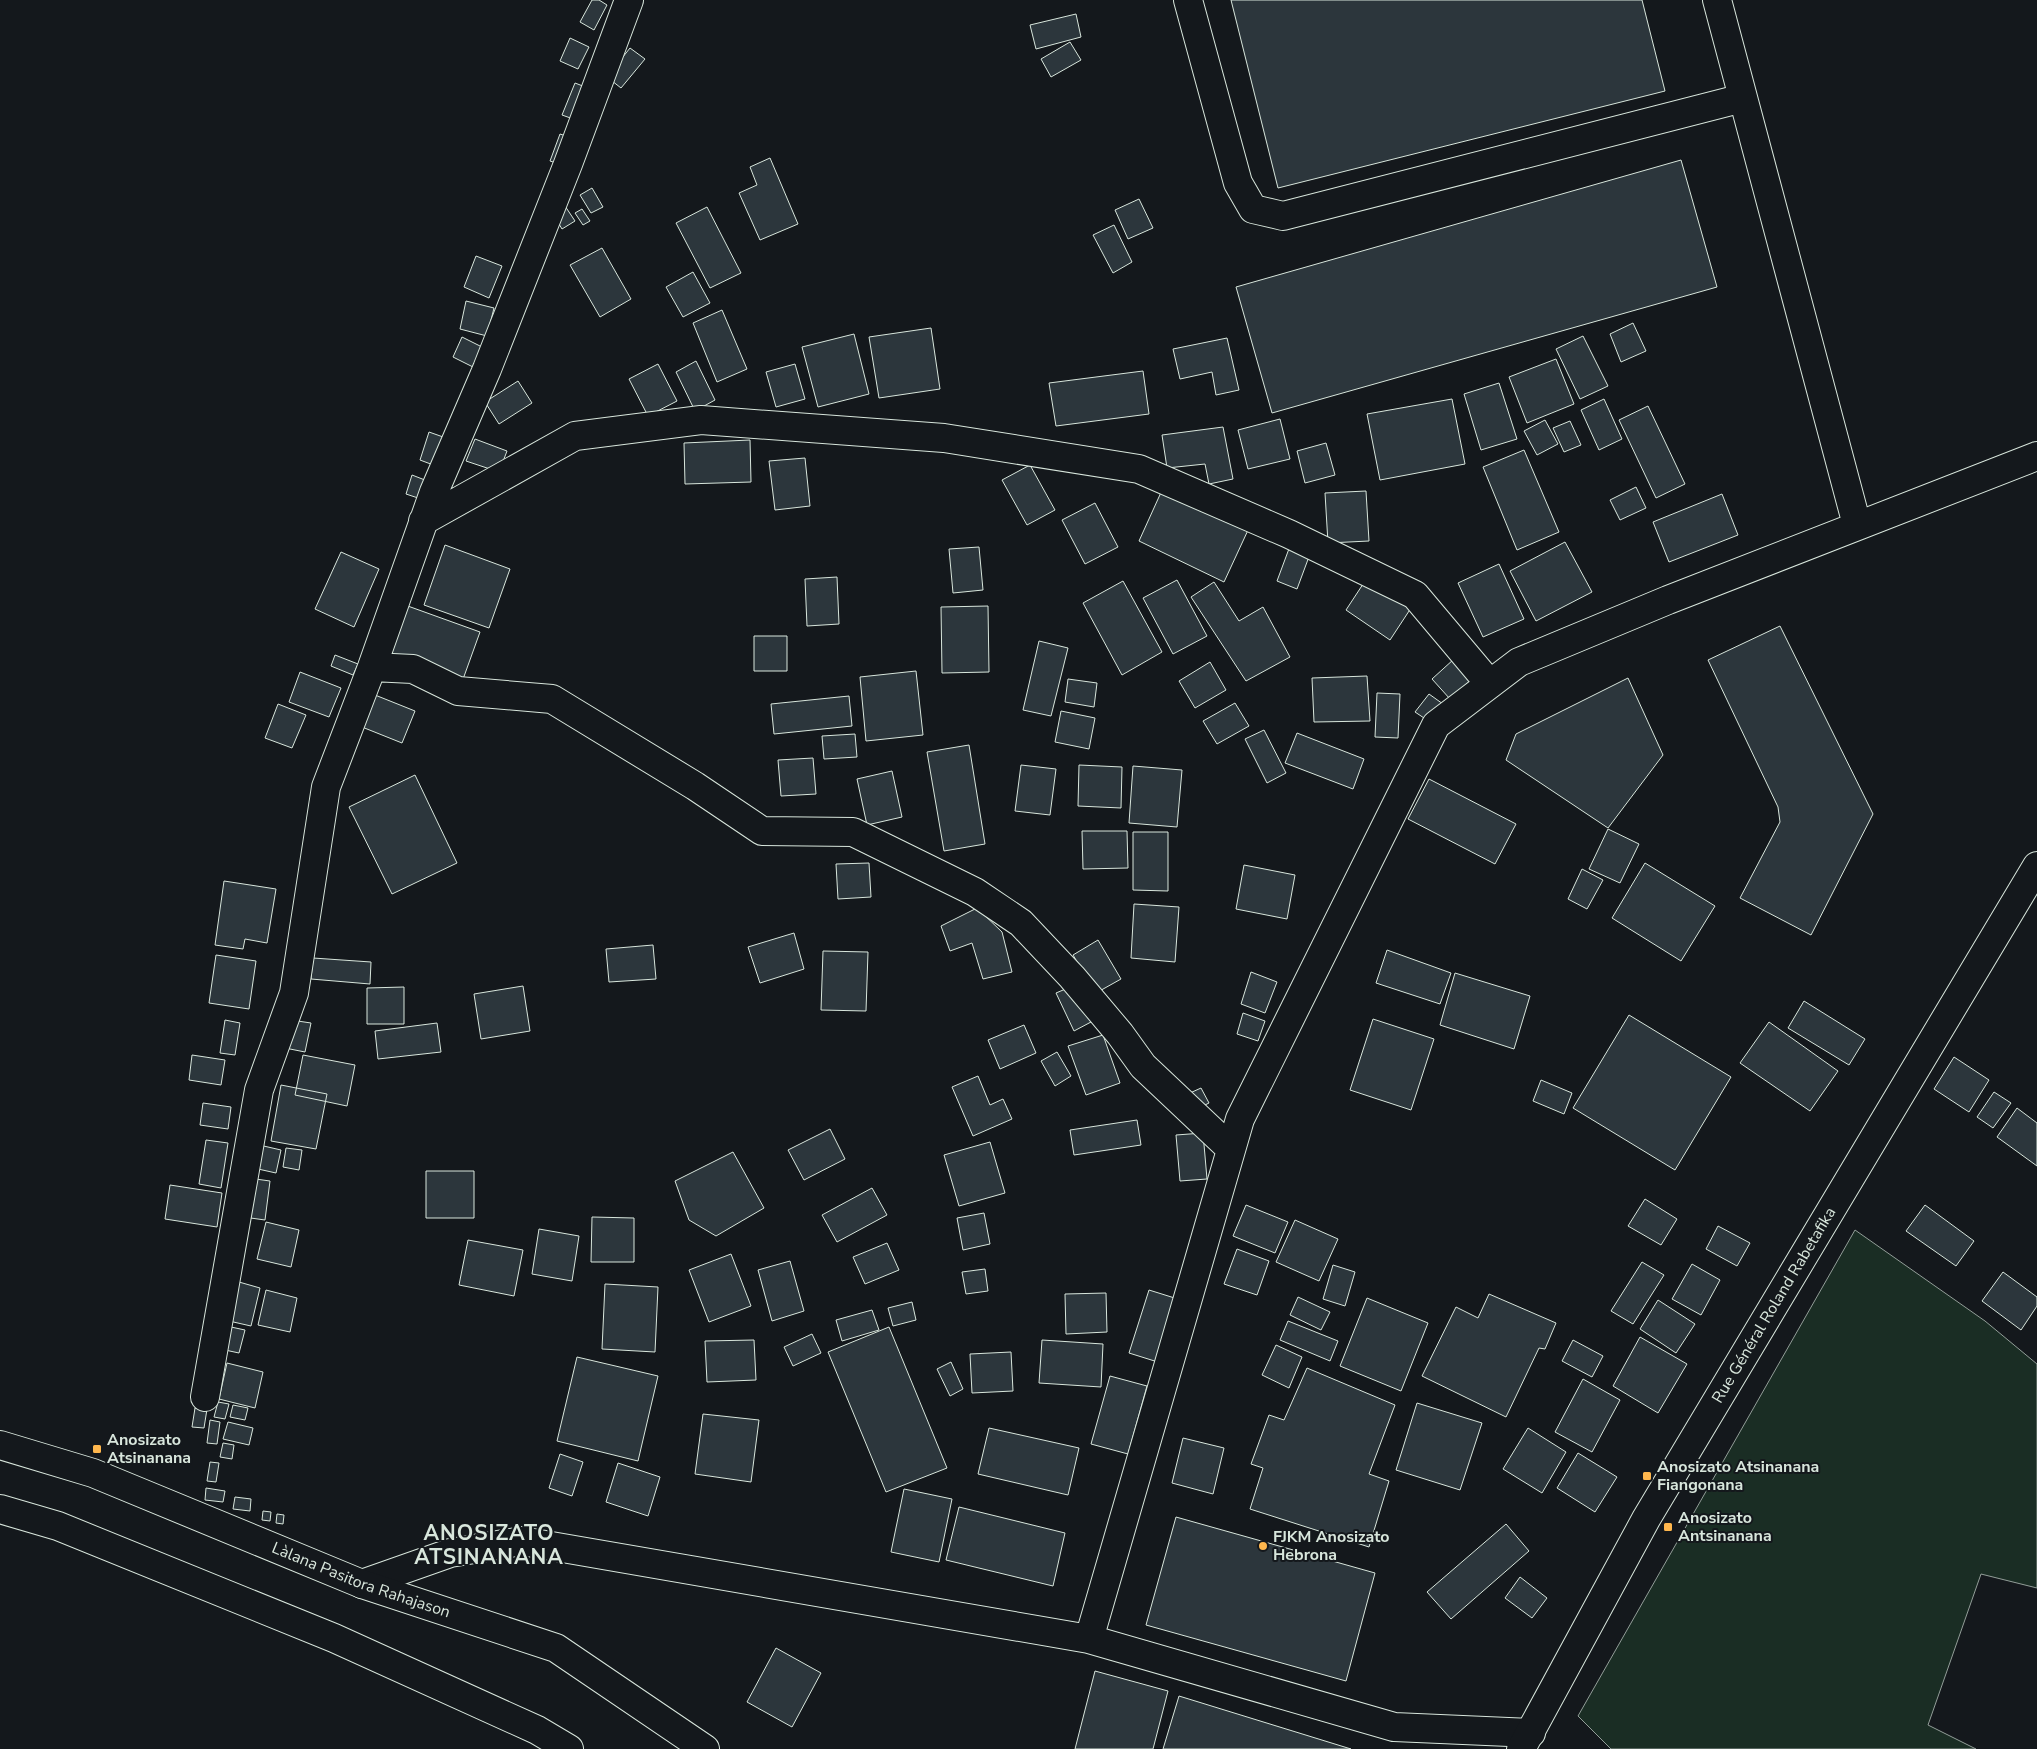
<svg xmlns="http://www.w3.org/2000/svg" width="2037" height="1749" font-family="'Nunito Sans',sans-serif">
<style>
.green{fill:#1a2d24;stroke:#939e99}
.building{fill:#2c363c;stroke:#d8e6dc}
.lines{fill:none;stroke-linecap:round;stroke-linejoin:round}
.minor-casing{stroke:#d8e6dc;stroke-width:30}
.major-casing{stroke:#d8e6dc;stroke-width:30}
.minor{stroke:#14181c;stroke-width:28}
.major{stroke:#14181c;stroke-width:28}
.poi-dot{fill:#ffb74d;stroke:#14181c;stroke-width:2}
.labels{text-anchor:middle;dominant-baseline:central;stroke-width:4;stroke-linejoin:round;paint-order:stroke}
.street-label{font-size:16px;fill:#d8e6dc;stroke:#14181c}
.poi-label{font-size:16px;font-weight:bold;fill:#d8e6dc;stroke:#14181c;text-anchor:start}
.district-label{font-size:21px;font-weight:bold;letter-spacing:1px;fill:#d8e6dc;stroke:#14181c}
</style>
<rect width="100%" height="100%" fill="#14181c"/>
<path class="green" d="M1855,1230L1985,1321L2037,1364V1588L1981,1574L1928,1725L1976,1749H1611L1578,1716Z"/>
<path class="building" d="M592,0H599L607,5L594,30L580,22Z
M1231,0H1642L1665,91L1278,188Z
M1076,14L1081,37L1036,49L1030,25Z
M570,38L589,47L578,69L560,61Z
M1070,42L1081,60L1051,77L1041,59Z
M630,48L645,59L621,88L607,77Z
M575,83L588,88L576,120L562,115Z
M560,134L572,138L562,165L550,161Z
M770,158L798,224L760,240L739,193L757,185L750,167Z
M1681,160L1717,287L1272,413L1236,287Z
M592,188L603,207L591,213L580,195Z
M1139,199L1153,228L1128,239L1115,210Z
M565,206L575,221L562,229L553,214Z
M707,207L741,273L710,288L676,223Z
M582,209L590,221L583,225L575,213Z
M1114,225L1132,262L1113,273L1093,235Z
M602,248L631,299L600,317L570,265Z
M476,256L502,266L489,298L464,287Z
M693,272L710,303L683,317L666,287Z
M466,301L494,308L487,336L460,329Z
M722,310L747,369L717,382L693,323Z
M1633,323L1646,351L1621,362L1610,334Z
M931,328L940,389L879,398L869,337Z
M854,334L869,394L818,407L802,347Z
M1583,336L1608,386L1580,399L1556,349Z
M462,337L482,347L473,367L453,357Z
M1227,338L1239,390L1216,395L1212,372L1180,379L1173,349Z
M1556,359L1574,404L1527,423L1509,377Z
M696,361L715,400L695,411L676,372Z
M658,364L677,401L648,416L629,379Z
M795,364L805,399L776,407L766,372Z
M1143,371L1149,414L1056,426L1049,383Z
M518,381L532,403L499,424L485,402Z
M1499,383L1517,439L1481,450L1464,394Z
M1452,399L1465,464L1380,480L1367,414Z
M1604,399L1622,439L1599,450L1581,410Z
M1648,406L1685,484L1656,498L1619,420Z
M1280,419L1290,459L1248,469L1238,430Z
M1545,420L1558,444L1537,455L1524,431Z
M1570,421L1581,445L1564,452L1553,428Z
M1223,427L1233,479L1209,484L1205,464L1167,468L1162,435Z
M429,432L446,438L436,466L420,460Z
M475,439L507,451L499,472L466,461Z
M750,440L751,482L685,484L684,443Z
M1326,443L1335,475L1305,483L1297,451Z
M1524,450L1559,532L1517,550L1483,467Z
M805,458L810,506L775,510L769,461Z
M1030,465L1055,510L1027,525L1002,480Z
M412,475L430,482L424,500L406,494Z
M1636,487L1646,508L1620,520L1610,500Z
M1163,488L1249,528L1224,582L1139,541Z
M1366,491L1369,541L1328,543L1325,493Z
M1722,494L1738,535L1669,562L1653,522Z
M1095,503L1118,547L1085,564L1062,520Z
M1565,542L1592,592L1536,621L1510,571Z
M445,545L510,569L489,628L424,605Z
M1290,546L1310,554L1297,589L1277,581Z
M979,547L983,590L953,593L949,549Z
M341,552L379,569L354,627L315,609Z
M1499,564L1524,619L1483,637L1458,583Z
M837,577L839,624L807,626L805,579Z
M1367,578L1411,608L1390,640L1346,610Z
M1177,580L1207,636L1173,654L1143,598Z
M1123,581L1162,652L1122,675L1083,603Z
M1214,582L1239,621L1263,607L1290,657L1246,681L1191,597Z
M405,605L480,632L462,682L387,656Z
M988,606L989,672L942,673L941,607Z
M1780,626L1873,814L1811,935L1740,898L1780,822L1778,807L1708,660Z
M754,636H787V671H754Z
M1039,641L1068,648L1051,716L1023,710Z
M335,655L358,664L353,675L331,666Z
M1454,659L1472,679L1450,699L1432,679Z
M1210,662L1226,690L1195,708L1179,681Z
M916,671L923,735L866,741L860,677Z
M300,672L341,688L329,717L289,702Z
M1367,676L1370,721L1314,722L1312,678Z
M1628,678L1663,755L1608,828L1506,760L1516,734Z
M1068,679L1097,683L1094,707L1065,702Z
M370,693L415,711L402,743L357,725Z
M1377,693L1400,694L1398,738L1375,737Z
M1429,694L1443,704L1430,722L1415,712Z
M849,696L852,726L774,734L771,704Z
M1235,703L1249,726L1217,744L1203,721Z
M278,704L306,715L292,748L265,738Z
M1061,711L1095,718L1089,749L1055,742Z
M1264,730L1286,773L1267,783L1245,739Z
M1297,733L1364,759L1353,789L1285,763Z
M855,734L857,757L824,759L822,736Z
M969,745L985,844L944,851L927,752Z
M813,758L816,794L781,796L778,760Z
M1021,765L1056,769L1050,815L1015,811Z
M1079,765L1122,767L1121,808L1078,806Z
M1133,766L1182,770L1177,827L1129,823Z
M892,771L902,817L867,825L857,779Z
M415,775L457,863L392,894L349,807Z
M1429,779L1516,824L1495,864L1408,819Z
M1608,829L1639,844L1620,883L1589,869Z
M1082,831H1127L1128,868L1083,869Z
M1133,832H1168V891L1133,890Z
M869,863L871,897L838,899L836,864Z
M1645,863L1715,906L1681,961L1612,918Z
M1244,865L1295,875L1287,919L1236,909Z
M1582,869L1603,880L1587,909L1568,899Z
M224,881L276,889L267,943L245,939L243,949L215,945Z
M1134,904L1179,907L1175,962L1131,958Z
M977,908L1002,932L1012,972L983,979L972,943L950,951L941,926Z
M794,933L804,969L760,983L748,947Z
M1098,940L1121,979L1096,993L1073,955Z
M653,945L656,979L609,982L606,949Z
M1387,950L1451,973L1440,1004L1376,983Z
M823,951L868,952L866,1011L821,1010Z
M216,955L256,961L249,1009L209,1003Z
M313,958L371,962L370,984L311,979Z
M1251,972L1277,982L1265,1013L1241,1004Z
M1455,973L1530,996L1514,1049L1440,1025Z
M1075,985L1091,1022L1074,1031L1056,993Z
M523,986L530,1031L481,1039L474,994Z
M404,987V1024H367V988Z
M1804,1001L1865,1039L1849,1065L1788,1028Z
M1243,1013L1265,1021L1258,1041L1237,1034Z
M1629,1015L1731,1077L1675,1170L1573,1108Z
M1373,1019L1434,1039L1411,1110L1350,1090Z
M225,1020L240,1023L235,1055L220,1053Z
M291,1020L311,1023L305,1052L285,1048Z
M1769,1022L1838,1071L1810,1111L1740,1063Z
M437,1023L441,1052L378,1059L375,1031Z
M1024,1025L1036,1053L1000,1069L988,1040Z
M1103,1035L1120,1083L1086,1095L1068,1046Z
M1057,1052L1071,1076L1055,1086L1041,1061Z
M192,1055L225,1060L221,1085L189,1080Z
M303,1055L355,1065L347,1106L295,1095Z
M1954,1057L1989,1080L1969,1112L1934,1089Z
M978,1076L990,1105L1003,1099L1012,1119L973,1136L952,1087Z
M1541,1080L1572,1093L1564,1114L1533,1101Z
M281,1085L327,1094L316,1149L271,1141Z
M1201,1088L1209,1103L1199,1108L1190,1093Z
M1994,1092L2011,1103L1993,1128L1977,1117Z
M203,1103L231,1107L228,1129L200,1125Z
M2017,1108L2037,1123V1166L1997,1137Z
M1137,1120L1141,1145L1074,1155L1070,1130Z
M830,1129L845,1159L804,1180L788,1150Z
M1203,1133L1207,1179L1180,1181L1176,1135Z
M206,1140L228,1143L221,1188L199,1184Z
M990,1142L1005,1193L959,1206L944,1155Z
M255,1144L281,1150L276,1173L249,1167Z
M286,1148L302,1150L299,1170L283,1167Z
M733,1152L764,1208L716,1236L689,1220L675,1181Z
M426,1171H474V1218H426Z
M241,1177L270,1181L265,1220L236,1216Z
M170,1185L222,1193L217,1227L165,1219Z
M872,1188L887,1215L837,1242L822,1215Z
M1645,1199L1677,1219L1661,1245L1628,1226Z
M1246,1205L1288,1222L1275,1253L1233,1236Z
M1925,1205L1974,1241L1956,1266L1906,1231Z
M984,1213L990,1244L963,1250L957,1218Z
M592,1217L634,1218V1262H591Z
M1295,1220L1338,1239L1319,1281L1276,1262Z
M266,1222L299,1230L291,1267L257,1259Z
M1718,1226L1750,1243L1737,1266L1706,1249Z
M539,1229L579,1236L572,1281L532,1274Z
M468,1240L523,1250L514,1296L459,1285Z
M887,1243L899,1270L865,1284L853,1257Z
M1237,1249L1269,1261L1257,1295L1224,1284Z
M731,1254L751,1306L709,1322L689,1270Z
M790,1261L804,1311L772,1321L758,1270Z
M1642,1262L1664,1275L1633,1324L1611,1311Z
M1692,1264L1720,1280L1701,1315L1672,1299Z
M1333,1265L1355,1272L1345,1306L1323,1299Z
M985,1269L988,1291L966,1294L962,1272Z
M2003,1272L2037,1297V1306L2021,1330L1982,1301Z
M239,1282L260,1288L251,1326L229,1321Z
M605,1284L658,1287L655,1352L602,1349Z
M266,1290L297,1298L290,1332L258,1325Z
M1149,1290L1181,1300L1161,1363L1129,1353Z
M1106,1293L1107,1332L1066,1334L1065,1294Z
M1489,1294L1556,1323L1545,1349L1539,1348L1506,1417L1422,1376L1456,1307L1478,1318Z
M1298,1297L1330,1312L1321,1330L1290,1315Z
M1367,1298L1428,1323L1401,1391L1340,1366Z
M1658,1300L1695,1324L1676,1353L1640,1329Z
M912,1302L916,1320L893,1326L888,1308Z
M872,1310L879,1330L842,1341L836,1320Z
M1288,1321L1338,1341L1330,1361L1280,1340Z
M231,1327L245,1330L239,1353L225,1350Z
M889,1327L947,1468L886,1492L828,1352Z
M812,1334L821,1353L793,1366L784,1347Z
M1640,1337L1687,1364L1658,1413L1613,1386Z
M754,1340L756,1380L707,1382L705,1341Z
M1042,1340L1103,1344L1101,1387L1039,1383Z
M1573,1340L1603,1356L1592,1377L1562,1361Z
M1276,1345L1302,1357L1289,1388L1262,1375Z
M1011,1352L1013,1391L972,1393L970,1354Z
M577,1357L658,1376L638,1461L557,1441Z
M951,1362L963,1389L950,1396L937,1369Z
M227,1363L263,1372L255,1408L219,1399Z
M1307,1368L1395,1405L1369,1474L1389,1481L1369,1547L1250,1509L1263,1468L1251,1464L1269,1415L1284,1420Z
M1110,1376L1147,1386L1128,1454L1091,1444Z
M1583,1379L1620,1400L1592,1452L1555,1432Z
M218,1402L229,1404L225,1419L214,1417Z
M1417,1403L1482,1423L1460,1490L1396,1470Z
M233,1405L248,1408L245,1420L230,1417Z
M195,1408L207,1409L204,1428L192,1427Z
M703,1414L759,1420L751,1482L695,1474Z
M210,1420L220,1422L217,1444L207,1443Z
M228,1422L253,1428L249,1445L223,1439Z
M989,1428L1079,1448L1068,1495L978,1474Z
M1528,1428L1566,1452L1542,1493L1503,1469Z
M1183,1438L1224,1448L1213,1494L1172,1483Z
M223,1443L234,1445L232,1459L220,1457Z
M1578,1453L1617,1477L1595,1512L1557,1488Z
M560,1454L583,1462L572,1496L549,1488Z
M210,1462L219,1463L216,1482L207,1481Z
M618,1463L660,1477L648,1516L606,1502Z
M206,1488L225,1491L223,1502L205,1500Z
M904,1489L952,1499L939,1562L891,1552Z
M235,1497L251,1499L250,1511L233,1509Z
M959,1507L1065,1533L1053,1586L946,1560Z
M263,1511L271,1512L270,1521L262,1520Z
M277,1514L284,1515L283,1524L276,1523Z
M1176,1517L1375,1573L1346,1681L1146,1625Z
M1506,1524L1529,1551L1451,1619L1427,1592Z
M1520,1577L1547,1598L1532,1618L1505,1598Z
M776,1648L821,1673L792,1727L747,1702Z
M1095,1671L1168,1691L1153,1749H1075Z
M1179,1696L1351,1749H1163Z"/>
<g class="lines">
<g class="minor-casing">
<path id="minor" d="M1188,0L1238,183L1253,209L1283,216L1743,98
M1717,0L1857,525
M423,521L575,436L701,420L944,438L1139,469L1289,534L1415,595L1489,683
M372,667L413,669L458,691L552,699L695,786L762,831L853,832L975,892L1021,923L1072,977L1120,1034L1143,1066L1231,1149
M205,1397L259,1090L294,993L326,787L372,667L434,492L487,369L568,164L629,0
M362,1584L450,1553L522,1541L1089,1639
M1531,1733L1394,1727L1089,1639L1240,1119L1436,725L1519,662L1668,600L2037,456"/>
</g>
<g class="major-casing">
<g id="major">
<path id="s1" d="M0,1445L93,1473L362,1584L556,1648L705,1749"/>
<path d="M0,1509L58,1526L334,1638L537,1730L569,1749"/>
<path id="s2" d="M1521,1749L1646,1519L2037,866"/>
</g>
</g>
<use href="#minor" class="minor"/>
<use href="#major" class="major"/>
</g>
<g class="poi-dot">
<rect x="92" y="1444" width="10" height="10" rx="2.5"/>
<rect x="1642" y="1471" width="10" height="10" rx="2.5"/>
<rect x="1663" y="1522" width="10" height="10" rx="2.5"/>
<circle cx="1263" cy="1546" r="5"/>
</g>
<g class="labels">
<g class="street-label">
<text stroke="none"><textPath href="#s2" startOffset="511">Rue Général Roland Rabetafika</textPath></text>
<text stroke="none"><textPath href="#s1" startOffset="386">Làlana Pasitora Rahajason</textPath></text>
</g>
<g class="poi-label">
<text x="107" y="1440">Anosizato<tspan x="107" dy="18">Atsinanana</tspan></text>
<text x="1657" y="1467">Anosizato Atsinanana<tspan x="1657" dy="18">Fiangonana</tspan></text>
<text x="1678" y="1518">Anosizato<tspan x="1678" dy="18">Antsinanana</tspan></text>
<text x="1273" y="1537">FJKM Anosizato<tspan x="1273" dy="18">Hebrona</tspan></text>
</g>
<g class="district-label">
<text x="489" y="1533">ANOSIZATO<tspan x="489" dy="24">ATSINANANA</tspan></text>
</g>
</g>
</svg>
